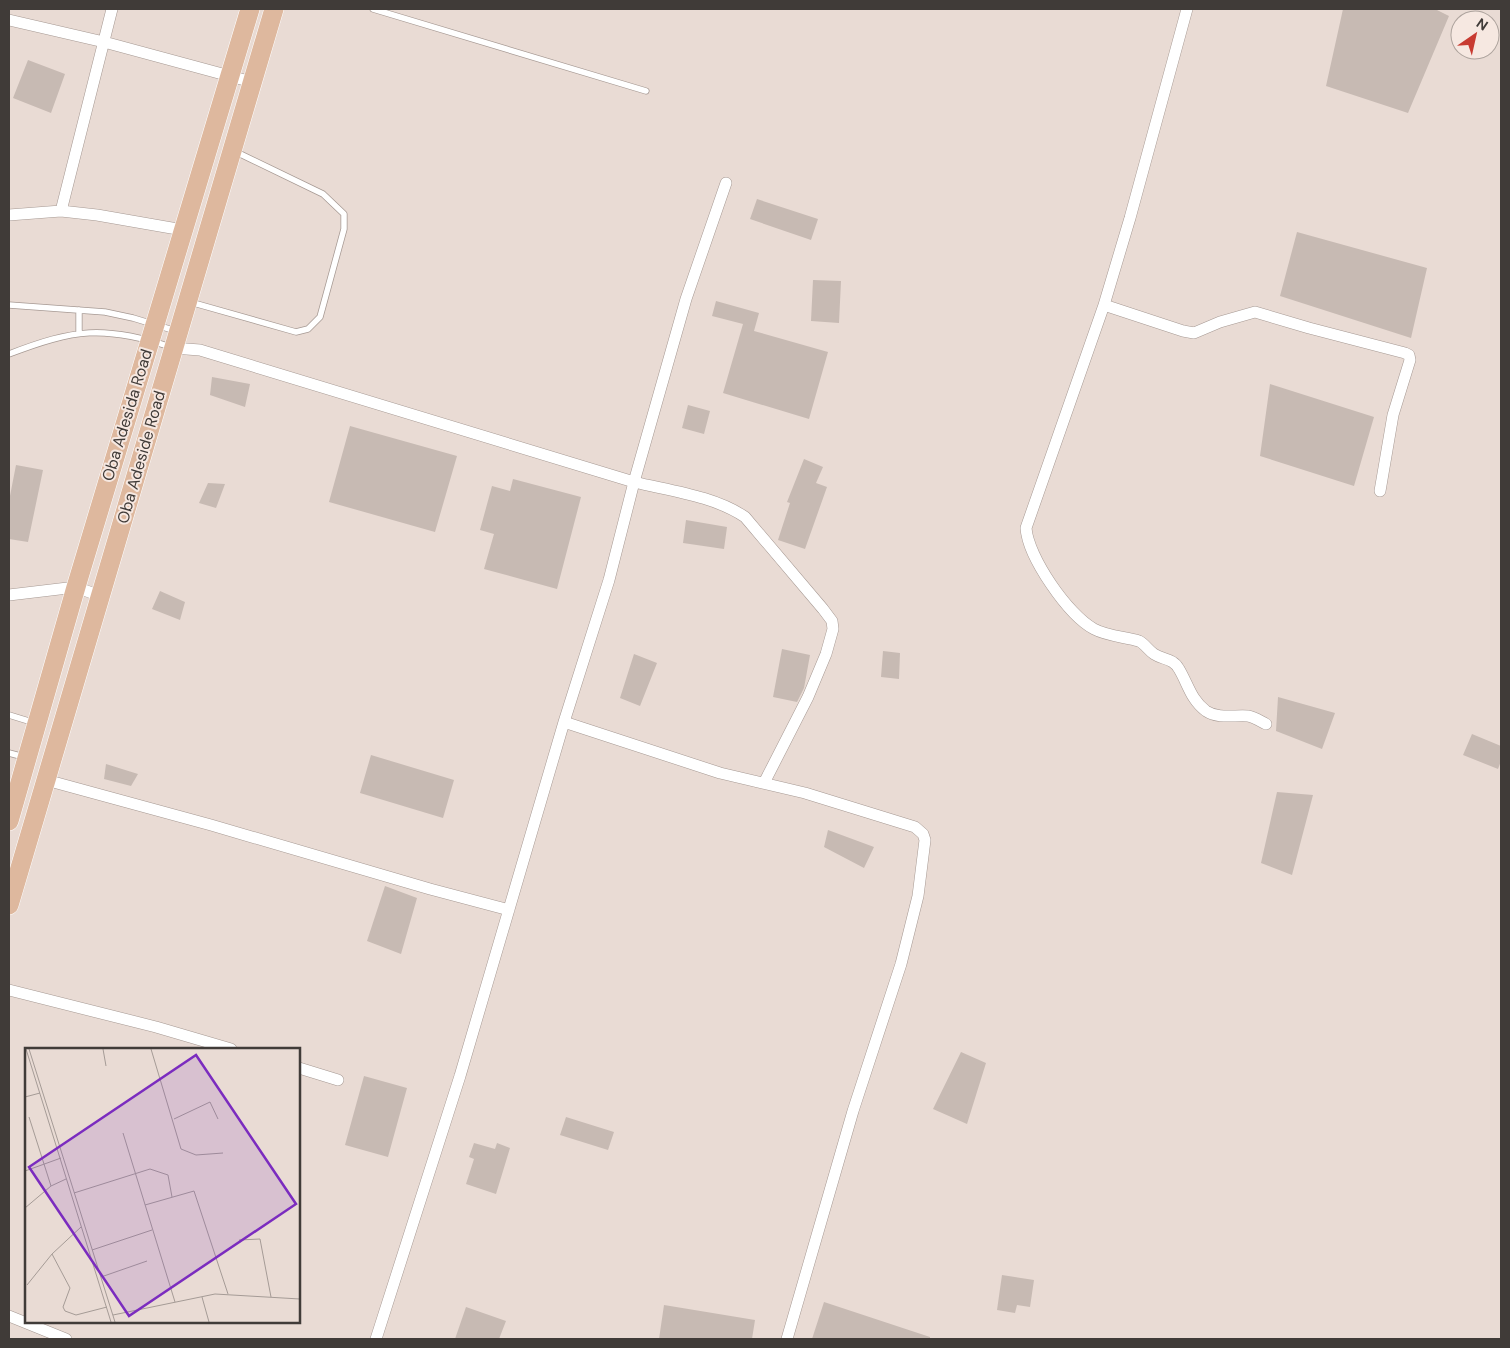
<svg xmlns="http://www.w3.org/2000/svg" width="1510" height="1348" font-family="'DM Sans',sans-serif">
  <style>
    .building { fill: #c7bab3 }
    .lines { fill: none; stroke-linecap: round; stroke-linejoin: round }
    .service-casing { stroke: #a69993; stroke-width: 7 }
    .minor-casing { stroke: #a69993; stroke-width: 12 }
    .primary-casing { stroke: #fff; stroke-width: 20 }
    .service { stroke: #fff; stroke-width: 5.5 }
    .minor { stroke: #fff; stroke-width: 11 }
    .primary { stroke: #deb89e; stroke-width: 19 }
    .labels { text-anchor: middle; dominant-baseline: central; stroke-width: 4; stroke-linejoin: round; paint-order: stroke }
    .street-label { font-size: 16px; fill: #403b38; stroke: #f6e8e1 }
    .inset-road { fill: none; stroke: #a59b96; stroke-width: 1 }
    .view { fill: #7b2cbf; fill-opacity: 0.15; stroke: #7b2cbf; stroke-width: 2.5 }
    .inset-edge { fill: none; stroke: #403b38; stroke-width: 2.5 }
  </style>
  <rect width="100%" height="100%" fill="#e9dbd4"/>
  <path class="building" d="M1343,9H1435L1449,16L1408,113L1326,86Z
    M28,60L65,74L51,113L13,98Z
    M757,199L818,219L811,240L750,219Z
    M1297,232L1427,268L1411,338L1280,296Z
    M813,280L841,281L839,323L811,321Z
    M716,301L759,313L754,331L828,352L809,419L723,393L743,324L712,316Z
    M212,377L250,384L245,407L210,395Z
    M1270,384L1374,417L1354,486L1260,456Z
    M688,405L710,411L704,434L682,428Z
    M350,426L457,456L435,532L329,502Z
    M804,459L823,467L816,483L827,487L805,549L778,540L790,503L787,502Z
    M16,465L43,470L28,542L9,539V501Z
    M513,479L581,497L557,589L484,569L494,534L480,530L492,486L510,491Z
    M208,483L225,484L216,508L199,503Z
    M686,520L727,527L724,549L683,543Z
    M160,591L185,602L180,620L152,609Z
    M782,649L810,655L804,688L797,702L773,697Z
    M883,651L900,653L899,679L881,677Z
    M634,654L657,663L640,706L620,698Z
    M1278,697L1335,713L1322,749L1276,731Z
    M1472,734L1501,746V761L1498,769L1463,755Z
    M371,755L454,780L443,818L360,793Z
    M106,764L138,774L131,786L104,779Z
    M1277,792L1313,795L1292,875L1261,863Z
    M828,830L874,847L864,868L824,847Z
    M385,886L417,898L401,954L367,941Z
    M961,1052L986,1063L967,1124L933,1109Z
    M364,1076L407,1088L388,1157L345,1145Z
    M566,1117L614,1132L608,1150L560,1135Z
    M474,1143L495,1149L497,1143L510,1148L496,1194L466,1184L474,1159L469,1157Z
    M1002,1275L1034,1280L1030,1307L1017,1305L1015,1313L997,1310Z
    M824,1302L930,1337V1339H812Z
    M664,1305L755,1320L752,1339H659Z
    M466,1307L506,1321L499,1339H455Z"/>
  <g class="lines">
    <g class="service-casing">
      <path id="service" d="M373,9L646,91
        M190,302L296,332L308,329L320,317L344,229V214L323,194L234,151
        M9,305L105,312L133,318L176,331
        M79,333V310
        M9,354C74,329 104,325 171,347
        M9,715L35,723
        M9,753L24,757"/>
    </g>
    <g class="minor-casing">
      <path id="minor" d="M1187,9L1130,218L1104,305L1026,528C1028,557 1068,615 1094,629C1107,636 1125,637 1139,641C1145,644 1148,650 1154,654C1163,660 1173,658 1179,669C1188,684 1191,700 1206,711C1218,719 1234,715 1248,716C1254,717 1260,721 1266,724
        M9,20L104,42L252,82
        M61,211L112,9
        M9,215L61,211L97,215L183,230
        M1104,305L1183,331L1194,333L1220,322L1255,312L1309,328L1405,353L1409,355L1410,360L1393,415L1380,491
        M173,348L200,350L634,482C671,491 714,496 745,517L823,609L832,621L833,629L826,654L808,697L764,783
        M9,595L76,587L100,596
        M564,722L720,773L805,793L915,827L923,834L925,840L918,896L901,964L853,1111L787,1339
        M46,780L211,825L430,889L509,910
        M9,990L156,1027L231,1049
        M299,1068L338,1080
        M9,1316L66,1339
        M376,1339L460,1076L564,722L609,580L634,482L686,299L726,183"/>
    </g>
    <g class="primary-casing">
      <path id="primary" d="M9,821L76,587L250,9
        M9,905L274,9"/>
    </g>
    <use href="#service" class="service"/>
    <use href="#minor" class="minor"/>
    <use href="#primary" class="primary"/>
  </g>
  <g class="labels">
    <g class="street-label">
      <text transform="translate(127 415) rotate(-73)">Oba Adesida Road</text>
      <text transform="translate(141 457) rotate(-74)">Oba Adeside Road</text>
    </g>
  </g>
  <g transform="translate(25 1048)">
    <rect width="275" height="275" fill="#e9dbd4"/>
    <path class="inset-road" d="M1,1L86,274M4,1L90,274M78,1L81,18M126,1L156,101L171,107L198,105M0,49L15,45M4,69L26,138M149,71L185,54L193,71M98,85L150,254M0,123L36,110M49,145L125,121L143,127L147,149M120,157L169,143L203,246M0,160L26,138L41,131M214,192L235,191L246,249M67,202L127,182M27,206L45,240L38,259L40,263L51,267L82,259M76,229L122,213M2,237L27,206L56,179M177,249L184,274M88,267L190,246L275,251"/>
    <path class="view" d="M171,7L271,156L104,268L4,119Z"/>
    <rect width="275" height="275" class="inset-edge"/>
  </g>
  <rect width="1510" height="1348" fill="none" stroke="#403b38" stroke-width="20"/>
  <g transform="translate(1475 35) rotate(34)"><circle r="24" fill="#f6e8e1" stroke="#ada39d"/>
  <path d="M0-4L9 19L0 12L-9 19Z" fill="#c83b31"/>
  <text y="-8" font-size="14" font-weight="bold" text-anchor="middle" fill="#403b38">N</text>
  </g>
</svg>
